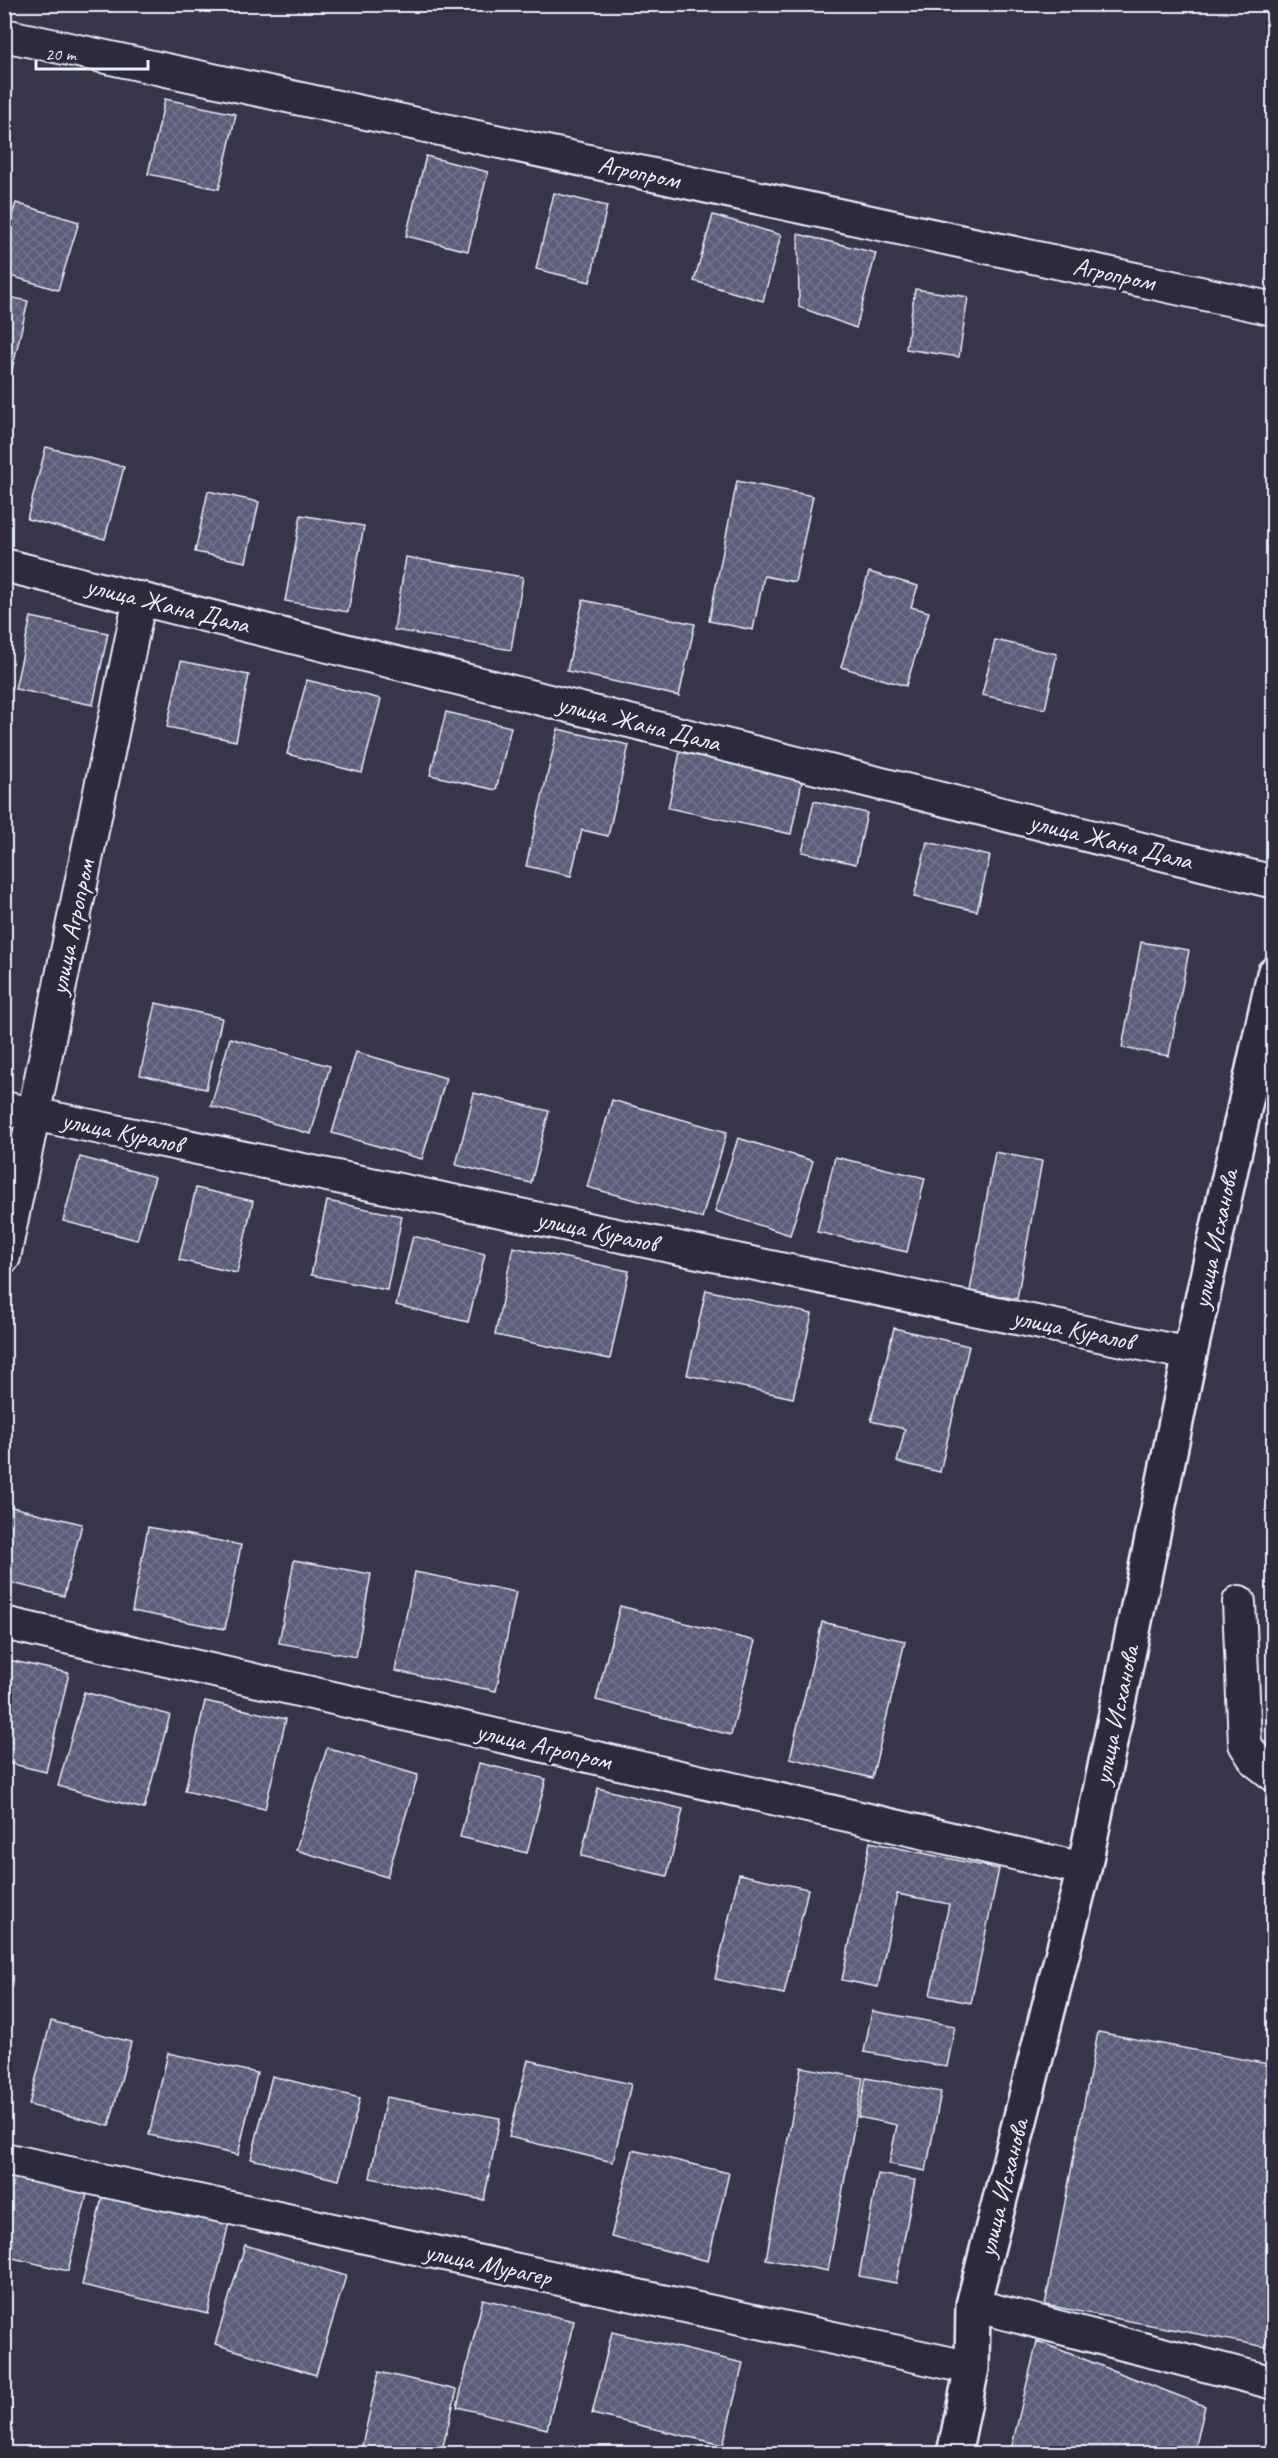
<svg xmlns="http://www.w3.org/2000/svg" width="1278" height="2458" font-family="Caveat,sans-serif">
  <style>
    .building { fill: url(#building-cross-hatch); stroke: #e8f1f8; stroke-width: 1.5 }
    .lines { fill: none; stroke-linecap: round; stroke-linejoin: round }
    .street-casing { stroke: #e8f1f8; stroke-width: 36 }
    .secondary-casing { stroke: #e8f1f8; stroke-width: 38 }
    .street { stroke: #2f2a3d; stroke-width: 32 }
    .secondary { stroke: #2f2a3d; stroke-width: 33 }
    .labels { text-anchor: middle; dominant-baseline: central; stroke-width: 6; stroke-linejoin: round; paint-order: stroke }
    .street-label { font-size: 26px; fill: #e8f1f8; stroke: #2f2a3d }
  </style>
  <defs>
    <pattern id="building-cross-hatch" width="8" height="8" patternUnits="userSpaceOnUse" patternTransform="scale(1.5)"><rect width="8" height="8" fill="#5a5b78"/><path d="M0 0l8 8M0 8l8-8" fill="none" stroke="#72738c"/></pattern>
  </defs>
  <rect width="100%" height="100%" fill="#383449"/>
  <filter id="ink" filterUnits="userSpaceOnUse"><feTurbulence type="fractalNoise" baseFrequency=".0167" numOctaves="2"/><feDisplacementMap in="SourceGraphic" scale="12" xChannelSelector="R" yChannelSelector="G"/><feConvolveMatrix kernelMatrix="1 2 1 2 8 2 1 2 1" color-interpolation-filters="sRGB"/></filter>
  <g filter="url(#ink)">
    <path class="building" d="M165,99L236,114L219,189L148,174Z
      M426,156L488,172L468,251L406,236Z
      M554,193L607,206L590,282L536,269Z
      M16,203L79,222L58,290L4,274V239Z
      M713,215L781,235L763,301L694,281Z
      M798,234L876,253L856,328L799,307Z
      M915,289L968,297L959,357L906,349Z
      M4,296L28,301L6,396L4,395Z
      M46,447L124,467L105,539L27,519Z
      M737,481L813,496L795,582L764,576L753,630L709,621Z
      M208,491L259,502L246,562L195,552Z
      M301,515L364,526L348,612L285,601Z
      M406,557L523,577L511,650L394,630Z
      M869,572L918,586L911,607L929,612L906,686L841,667Z
      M583,600L695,624L679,696L567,671Z
      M31,617L108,633L93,705L15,689Z
      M995,640L1057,654L1045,709L982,695Z
      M181,661L249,675L236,741L167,727Z
      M307,680L381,699L362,773L287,754Z
      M446,712L511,727L496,790L430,775Z
      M558,729L629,745L608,836L582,830L571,876L526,866Z
      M680,752L803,777L791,834L668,808Z
      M814,801L867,813L856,864L802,852Z
      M927,842L990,856L977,911L914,897Z
      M1141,942L1189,950L1169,1056L1122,1048Z
      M156,1003L222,1018L206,1089L140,1075Z
      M230,1038L330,1066L311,1134L211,1106Z
      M356,1052L446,1078L422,1159L332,1133Z
      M474,1093L549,1111L531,1183L456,1165Z
      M612,1100L727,1132L702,1218L587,1187Z
      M738,1138L813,1161L790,1235L715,1211Z
      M995,1152L1042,1161L1017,1299L970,1291Z
      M80,1157L155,1177L137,1240L63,1221Z
      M835,1157L925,1178L907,1252L817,1232Z
      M196,1188L253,1201L237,1273L179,1260Z
      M327,1201L402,1216L387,1290L311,1275Z
      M413,1236L485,1254L468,1322L396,1305Z
      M513,1247L629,1271L610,1359L495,1335Z
      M706,1290L812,1314L793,1398L687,1375Z
      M894,1328L969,1346L940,1472L897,1462L905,1429L871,1421Z
      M4,1505L82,1524L64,1596L4,1581Z
      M148,1527L241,1545L225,1629L132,1611Z
      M294,1560L371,1574L356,1657L279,1643Z
      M415,1572L516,1592L496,1691L395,1671Z
      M620,1606L755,1641L731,1735L596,1700Z
      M822,1622L905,1641L872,1778L790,1758Z
      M4,1659L69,1673L46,1772L4,1762Z
      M84,1692L170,1715L144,1809L58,1786Z
      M205,1701L286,1719L265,1809L185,1791Z
      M327,1748L418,1775L387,1877L296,1850Z
      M479,1763L546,1779L527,1853L460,1837Z
      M598,1788L683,1809L667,1876L581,1856Z
      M870,1842L999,1869L971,2003L930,1995L949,1904L897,1894L878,1987L842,1980Z
      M739,1874L808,1889L784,1994L715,1979Z
      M872,2011L955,2026L947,2067L864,2052Z
      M51,2021L131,2042L109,2126L29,2105Z
      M1098,2032L1274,2065V2335L1271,2348L1045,2305Z
      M168,2053L257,2073L238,2155L149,2135Z
      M528,2060L631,2084L613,2162L509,2137Z
      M801,2067L863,2078L828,2271L766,2259Z
      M272,2076L360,2098L339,2180L251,2159Z
      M866,2078L941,2092L926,2171L889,2164L897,2125L858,2117Z
      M386,2097L500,2118L484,2200L370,2178Z
      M633,2150L729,2173L708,2261L611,2237Z
      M4,2174L87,2194L68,2271L4,2256Z
      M878,2174L915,2180L896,2283L859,2276Z
      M103,2193L229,2222L208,2314L82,2285Z
      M245,2245L346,2276L316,2375L215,2344Z
      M483,2299L574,2321L547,2429L457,2407Z
      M612,2332L743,2363L723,2445L592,2414Z
      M1037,2341L1205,2406L1194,2454H1010Z
      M379,2372L457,2390L441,2454H360Z"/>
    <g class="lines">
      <g class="street-casing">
        <path id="street" d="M4,35L1274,309
          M4,565L1274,882
          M4,1108L1190,1354
          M4,1257L140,598
          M1239,1602L1245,1744L1256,1761L1274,1775
          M4,1623L1084,1869
          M4,2159L972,2368
          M973,2305L1274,2383"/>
      </g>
      <g class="secondary-casing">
        <path id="secondary" d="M954,2454L972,2368L973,2305L1084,1869L1190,1354L1274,974"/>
      </g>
      <use href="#street" class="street"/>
      <use href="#secondary" class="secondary"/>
    </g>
  </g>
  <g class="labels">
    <g class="street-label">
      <text transform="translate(639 172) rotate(12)">Агропром</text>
      <text transform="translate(1114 274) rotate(12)">Агропром</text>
      <text transform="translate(168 605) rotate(14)">улица Жана Дала</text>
      <text transform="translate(639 723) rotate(14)">улица Жана Дала</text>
      <text transform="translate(1111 841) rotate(14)">улица Жана Дала</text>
      <text transform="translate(72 927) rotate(-78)">улица Агропром</text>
      <text transform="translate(122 1132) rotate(12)">улица Куралов</text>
      <text transform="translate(597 1231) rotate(12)">улица Куралов</text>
      <text transform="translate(1215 1239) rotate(-78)">улица Исханова</text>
      <text transform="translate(1073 1329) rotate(12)">улица Куралов</text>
      <text transform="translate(1116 1715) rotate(-78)">улица Исханова</text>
      <text transform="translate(544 1746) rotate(13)">улица Агропром</text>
      <text transform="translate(1003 2188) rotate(-76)">улица Исханова</text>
      <text transform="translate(488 2264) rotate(12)">улица Мурагер</text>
    </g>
  </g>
  <rect width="1278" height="2458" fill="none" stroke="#2f2a3d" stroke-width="24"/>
  <rect x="12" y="12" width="1254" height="2434" fill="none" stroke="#e8f1f8" stroke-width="2" filter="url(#ink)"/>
  <path d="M36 60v9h112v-9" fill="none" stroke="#e8f1f8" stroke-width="3"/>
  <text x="45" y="60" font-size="18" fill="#e8f1f8" stroke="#2f2a3d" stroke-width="4.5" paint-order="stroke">20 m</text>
</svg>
